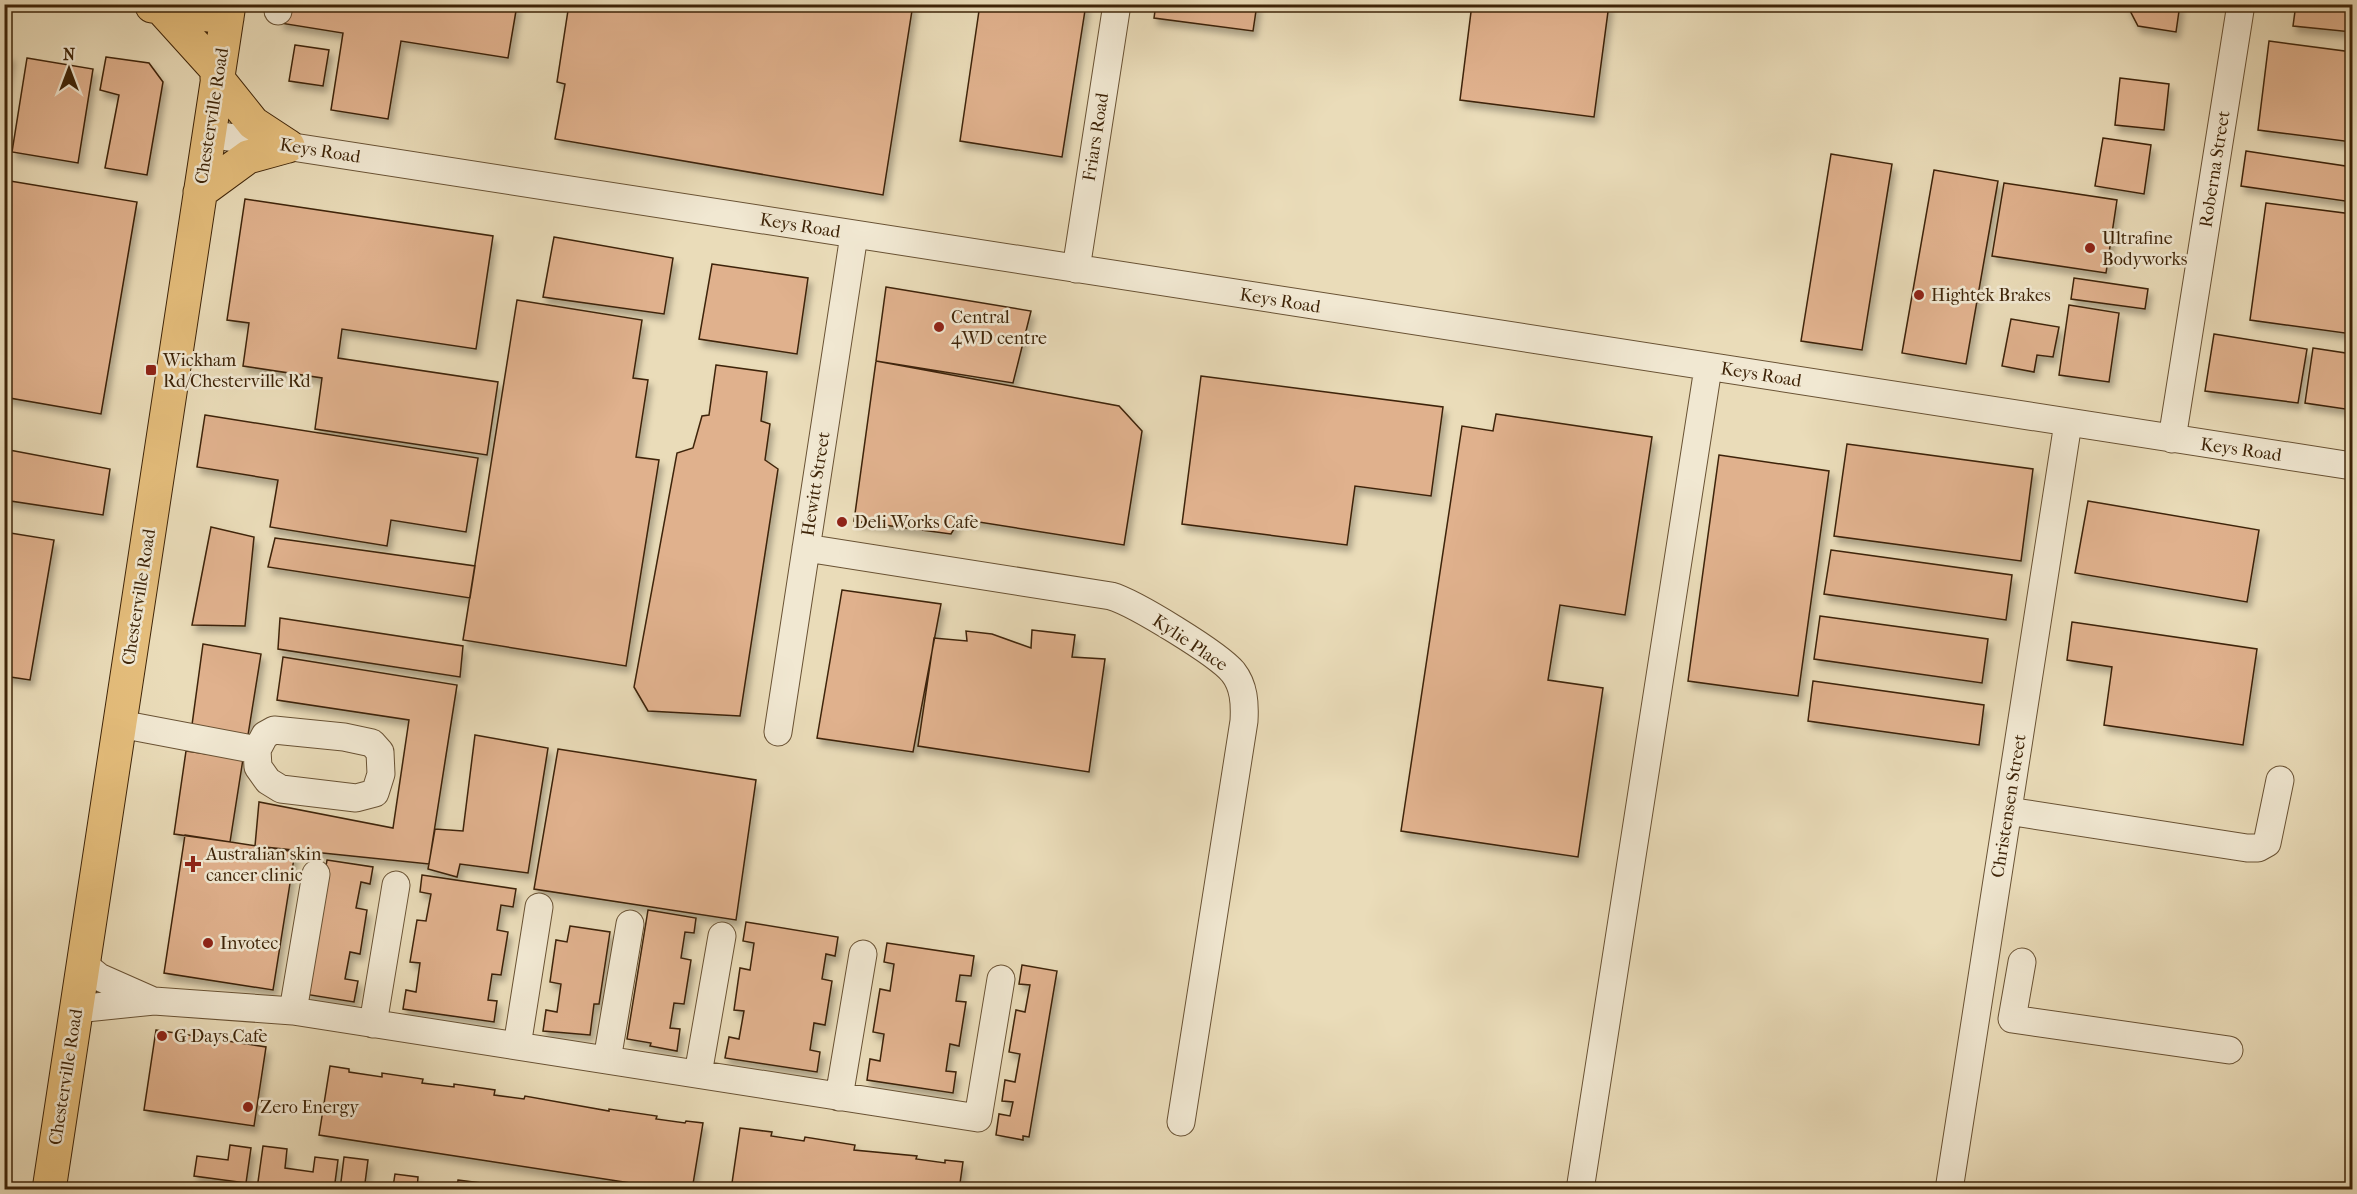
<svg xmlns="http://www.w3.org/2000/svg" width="2357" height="1194" font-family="'IM FELL French Canon',serif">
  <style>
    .building { fill: #e0b18d; stroke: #3e2408; stroke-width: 1.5; filter: url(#shadow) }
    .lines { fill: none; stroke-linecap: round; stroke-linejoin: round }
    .minor-casing { stroke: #695234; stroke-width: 29 }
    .major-casing { stroke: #3e2408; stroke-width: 35 }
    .minor { stroke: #f1e8d2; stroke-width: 27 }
    .major { stroke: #e5be7c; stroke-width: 33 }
    .poi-dot { fill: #8f2418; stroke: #f1e8d2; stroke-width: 2 }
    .labels { text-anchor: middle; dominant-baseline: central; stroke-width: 5; stroke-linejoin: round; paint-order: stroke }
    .street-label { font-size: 18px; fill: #3e2408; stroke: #f1e8d2 }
    .poi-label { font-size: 18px; fill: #3e2408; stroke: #f1e8d2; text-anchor: start }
  </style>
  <defs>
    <filter id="shadow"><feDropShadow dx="3.5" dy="6" stdDeviation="3" flood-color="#0004"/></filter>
  </defs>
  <rect width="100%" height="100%" fill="#eadcb9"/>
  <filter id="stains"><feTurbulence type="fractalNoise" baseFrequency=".00333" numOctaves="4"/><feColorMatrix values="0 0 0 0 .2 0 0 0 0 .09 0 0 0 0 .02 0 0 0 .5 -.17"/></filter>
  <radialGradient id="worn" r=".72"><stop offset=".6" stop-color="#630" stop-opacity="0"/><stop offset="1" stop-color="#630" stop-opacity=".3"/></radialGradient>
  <path class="building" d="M283,4L517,5L508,58L401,41L388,119L331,110L343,33L280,23Z
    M569,4H913L883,195L555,139L565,84L557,82Z
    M980,4H1086L1062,157L960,141Z
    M1156,4H1257L1253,31L1154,18Z
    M1472,4H1609L1594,117L1460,100Z
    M2180,4L2176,32L2138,26L2127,5Z
    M2296,4H2352V32L2293,26Z
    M2269,41L2352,52V142L2258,130Z
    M295,45L329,50L323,86L289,81Z
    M4,55L11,56L4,95Z
    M106,57L149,63L163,82L147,175L105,168L119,95L100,90Z
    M27,58L93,69L78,163L12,152Z
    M2120,78L2169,84L2164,130L2115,125Z
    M2103,138L2151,145L2144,194L2095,186Z
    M2246,151L2352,167V202L2241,186Z
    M1831,154L1892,164L1862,350L1801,341Z
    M1934,170L1998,181L1966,364L1902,353Z
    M4,180L137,202L101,414L4,397Z
    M2004,183L2117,200L2106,273L1992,256Z
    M245,199L493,236L476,349L342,329L338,358L498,382L487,455L315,429L322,378L243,366L249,323L227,320Z
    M2266,203L2352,214V334L2250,320Z
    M554,237L673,258L664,314L543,297Z
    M712,264L808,278L797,354L699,339Z
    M2074,278L2148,289L2145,309L2071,299Z
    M886,287L1031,311L1013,383L876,361Z
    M517,300L642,320L633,378L648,380L636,457L659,460L626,666L463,640Z
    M2069,305L2119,313L2109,382L2059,375Z
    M2011,319L2059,327L2053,357L2037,355L2034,372L2002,366Z
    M2214,334L2307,349L2298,403L2205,391Z
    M2313,348L2352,354V410L2305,403Z
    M876,361L1119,406L1142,431L1124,545L960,519L951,534L854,521Z
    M716,365L767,372L761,421L770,424L765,460L778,469L740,716L648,711L634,687L677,453L693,448L702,416L709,415Z
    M1201,376L1443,407L1431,496L1355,486L1347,545L1182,524Z
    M1496,414L1652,437L1625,615L1560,605L1548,680L1603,688L1578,857L1401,831L1462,426L1493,431Z
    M205,415L478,458L466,532L391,520L387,546L270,527L278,480L197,467Z
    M1847,444L2033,469L2021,561L1834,536Z
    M4,449L110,469L103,515L4,500Z
    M1719,455L1829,471L1798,696L1688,681Z
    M2088,501L2259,530L2247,602L2075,573Z
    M211,527L254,537L245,626L192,625Z
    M4,532L54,540L30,680L4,676Z
    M275,538L475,566L470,598L268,567Z
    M1831,550L2012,575L2006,620L1824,594Z
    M842,590L941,604L913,752L817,738Z
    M1820,616L1988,639L1982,683L1814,659Z
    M280,618L463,646L460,677L278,649Z
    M2072,622L2257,649L2243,745L2104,725L2112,667L2067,660Z
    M1032,630L1075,635L1072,657L1105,659L1089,772L918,746L934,638L967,641L966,631L992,634L1031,648Z
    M203,644L261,654L248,735L192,725Z
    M283,657L457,685L429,864L255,846L259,802L393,828L409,720L277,700Z
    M1813,681L1984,705L1979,745L1808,721Z
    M475,735L548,748L528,873L460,864L457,877L428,869L435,829L463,831Z
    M558,749L756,780L736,920L534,889Z
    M186,751L243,759L230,842L174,834Z
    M185,835L295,852L273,990L164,973Z
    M327,860L373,867L370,884L361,882L356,908L367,910L360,954L350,952L345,979L358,981L354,1002L304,994Z
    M422,875L516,889L513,907L501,905L497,930L508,932L501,975L492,974L488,1000L497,1001L494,1022L403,1009L406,990L416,992L420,963L410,962L417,920L426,921L431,894L420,892Z
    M648,910L696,918L694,933L685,932L681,958L691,960L684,1004L674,1003L670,1028L680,1029L677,1051L650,1046L651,1043L627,1039Z
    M746,922L838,937L835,956L826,954L822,979L832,981L825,1025L814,1023L810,1050L820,1052L817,1072L725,1058L729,1037L739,1039L744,1011L734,1010L740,968L750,970L754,943L743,941Z
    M570,926L610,932L599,1004H594L590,1035L543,1031L546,1010L557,1012L561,984L550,982L556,940L567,942Z
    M887,943L974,956L971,976L960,975L956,1001L966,1002L959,1046L950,1044L946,1071L956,1072L953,1093L867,1080L870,1059L880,1061L884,1034L873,1032L880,989L890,991L894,964L884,962Z
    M1022,965L1057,971L1029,1137L1023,1136V1140L996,1135L999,1114L1010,1116L1013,1102L1002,1101L1005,1080L1015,1082L1020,1054L1009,1052L1016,1010L1025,1012L1030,985L1019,984Z
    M156,1030L266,1047L254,1126L144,1110Z
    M330,1066L349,1069V1072L382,1077V1073L423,1079L422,1083L454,1087V1084L495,1090L494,1095L524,1099L525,1096L609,1111V1109L657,1116L656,1119L685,1123L686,1121L703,1123L692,1190H676L319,1135Z
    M740,1128L772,1132L771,1136L804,1141L805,1137L855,1145L854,1150L917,1156L916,1159L945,1163V1160L963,1162L959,1190H731Z
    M230,1145L251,1148L246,1183L194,1176L197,1156L228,1160Z
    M263,1146L287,1149L285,1168L313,1172L315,1157L338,1160L334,1190L257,1189Z
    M344,1157L368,1160L365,1183L393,1187L395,1174L418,1177L417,1190H340Z
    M458,1180L512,1187V1190H424L425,1184L457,1187Z"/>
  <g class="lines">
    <g class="minor-casing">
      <path id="minor" d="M278,11L279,4
        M209,134L2352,466
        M1076,269L1117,4
        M2172,439L2241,4
        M806,548L1111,596C1135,603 1218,654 1233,672C1244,686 1245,703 1244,721L1181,1122
        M120,724L257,750L265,735L274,730L344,737L372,743L380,752L381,774L375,793L356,798L281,789L268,781L258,767L257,750
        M778,732L854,235
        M2008,811L2247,848H2258L2267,843L2280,780
        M2022,962L2012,1019L2229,1050
        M83,964L99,977L151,1000
        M76,1009L154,1001L293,1011L978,1118L1001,979
        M293,1011L316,874
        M373,1024L396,885
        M517,1046L539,907
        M607,1060L630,924
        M698,1074L722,936
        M839,1097L863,954
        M1580,1190L1708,368
        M1949,1190L2068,423"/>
    </g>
    <g class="major-casing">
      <path id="major" d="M152,6L227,18
        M161,8L218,71
        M217,78L253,123L288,146
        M200,192L248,157L288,146
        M49,1190L229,4"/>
    </g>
    <use href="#minor" class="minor"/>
    <use href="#major" class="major"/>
  </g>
  <g class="poi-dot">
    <circle cx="2090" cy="248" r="6"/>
    <circle cx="1919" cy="295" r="6"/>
    <circle cx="939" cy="327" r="6"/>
    <rect x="145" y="364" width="12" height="12" rx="3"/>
    <circle cx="842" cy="522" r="6"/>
    <path d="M190 855h6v6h6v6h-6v6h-6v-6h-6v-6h6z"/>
    <circle cx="208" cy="943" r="6"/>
    <circle cx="162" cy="1036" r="6"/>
    <circle cx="248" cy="1107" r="6"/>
  </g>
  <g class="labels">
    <g class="street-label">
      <text transform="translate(212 116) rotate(-81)">Chesterville Road</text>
      <text transform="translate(1096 137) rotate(-81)">Friars Road</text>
      <text transform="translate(320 151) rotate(9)">Keys Road</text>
      <text transform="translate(2215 169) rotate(-81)">Roberna Street</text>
      <text transform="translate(800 226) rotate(9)">Keys Road</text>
      <text transform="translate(1280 301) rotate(9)">Keys Road</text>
      <text transform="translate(1761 375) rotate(9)">Keys Road</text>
      <text transform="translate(2241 450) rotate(8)">Keys Road</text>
      <text transform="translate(816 484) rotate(-81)">Hewitt Street</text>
      <text transform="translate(139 597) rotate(-81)">Chesterville Road</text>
      <text transform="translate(1190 643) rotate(34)">Kylie Place</text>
      <text transform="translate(2009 806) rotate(-81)">Christensen Street</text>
      <text transform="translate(66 1077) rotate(-81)">Chesterville Road</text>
    </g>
    <g class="poi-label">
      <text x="2102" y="238">Ultrafine<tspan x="2102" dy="21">Bodyworks</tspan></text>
      <text x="1931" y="295">Hightek Brakes</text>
      <text x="951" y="317">Central<tspan x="951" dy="21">4WD centre</tspan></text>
      <text x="163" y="360">Wickham<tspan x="163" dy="21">Rd/Chesterville Rd</tspan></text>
      <text x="854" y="522">Deli Works Cafe</text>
      <text x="206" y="854">Australian skin<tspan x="206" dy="21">cancer clinic</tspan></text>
      <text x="220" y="943">Invotec</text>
      <text x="174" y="1036">G Days Cafe</text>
      <text x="260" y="1107">Zero Energy</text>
    </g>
  </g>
  <rect width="2357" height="1194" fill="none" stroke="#eadcb9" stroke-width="24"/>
  <rect x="6" y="6" width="2345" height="1182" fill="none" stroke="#3e2408" stroke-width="3"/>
  <rect x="12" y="12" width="2333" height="1170" fill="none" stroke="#3e2408" stroke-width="1.5"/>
  <g transform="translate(69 69)" stroke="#f1e8d2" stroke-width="4.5" paint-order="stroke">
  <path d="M0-4.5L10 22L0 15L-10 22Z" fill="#3e2408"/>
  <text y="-9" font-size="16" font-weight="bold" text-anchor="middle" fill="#3e2408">N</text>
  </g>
  <rect width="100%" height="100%" filter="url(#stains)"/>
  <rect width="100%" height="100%" fill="url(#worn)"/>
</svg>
